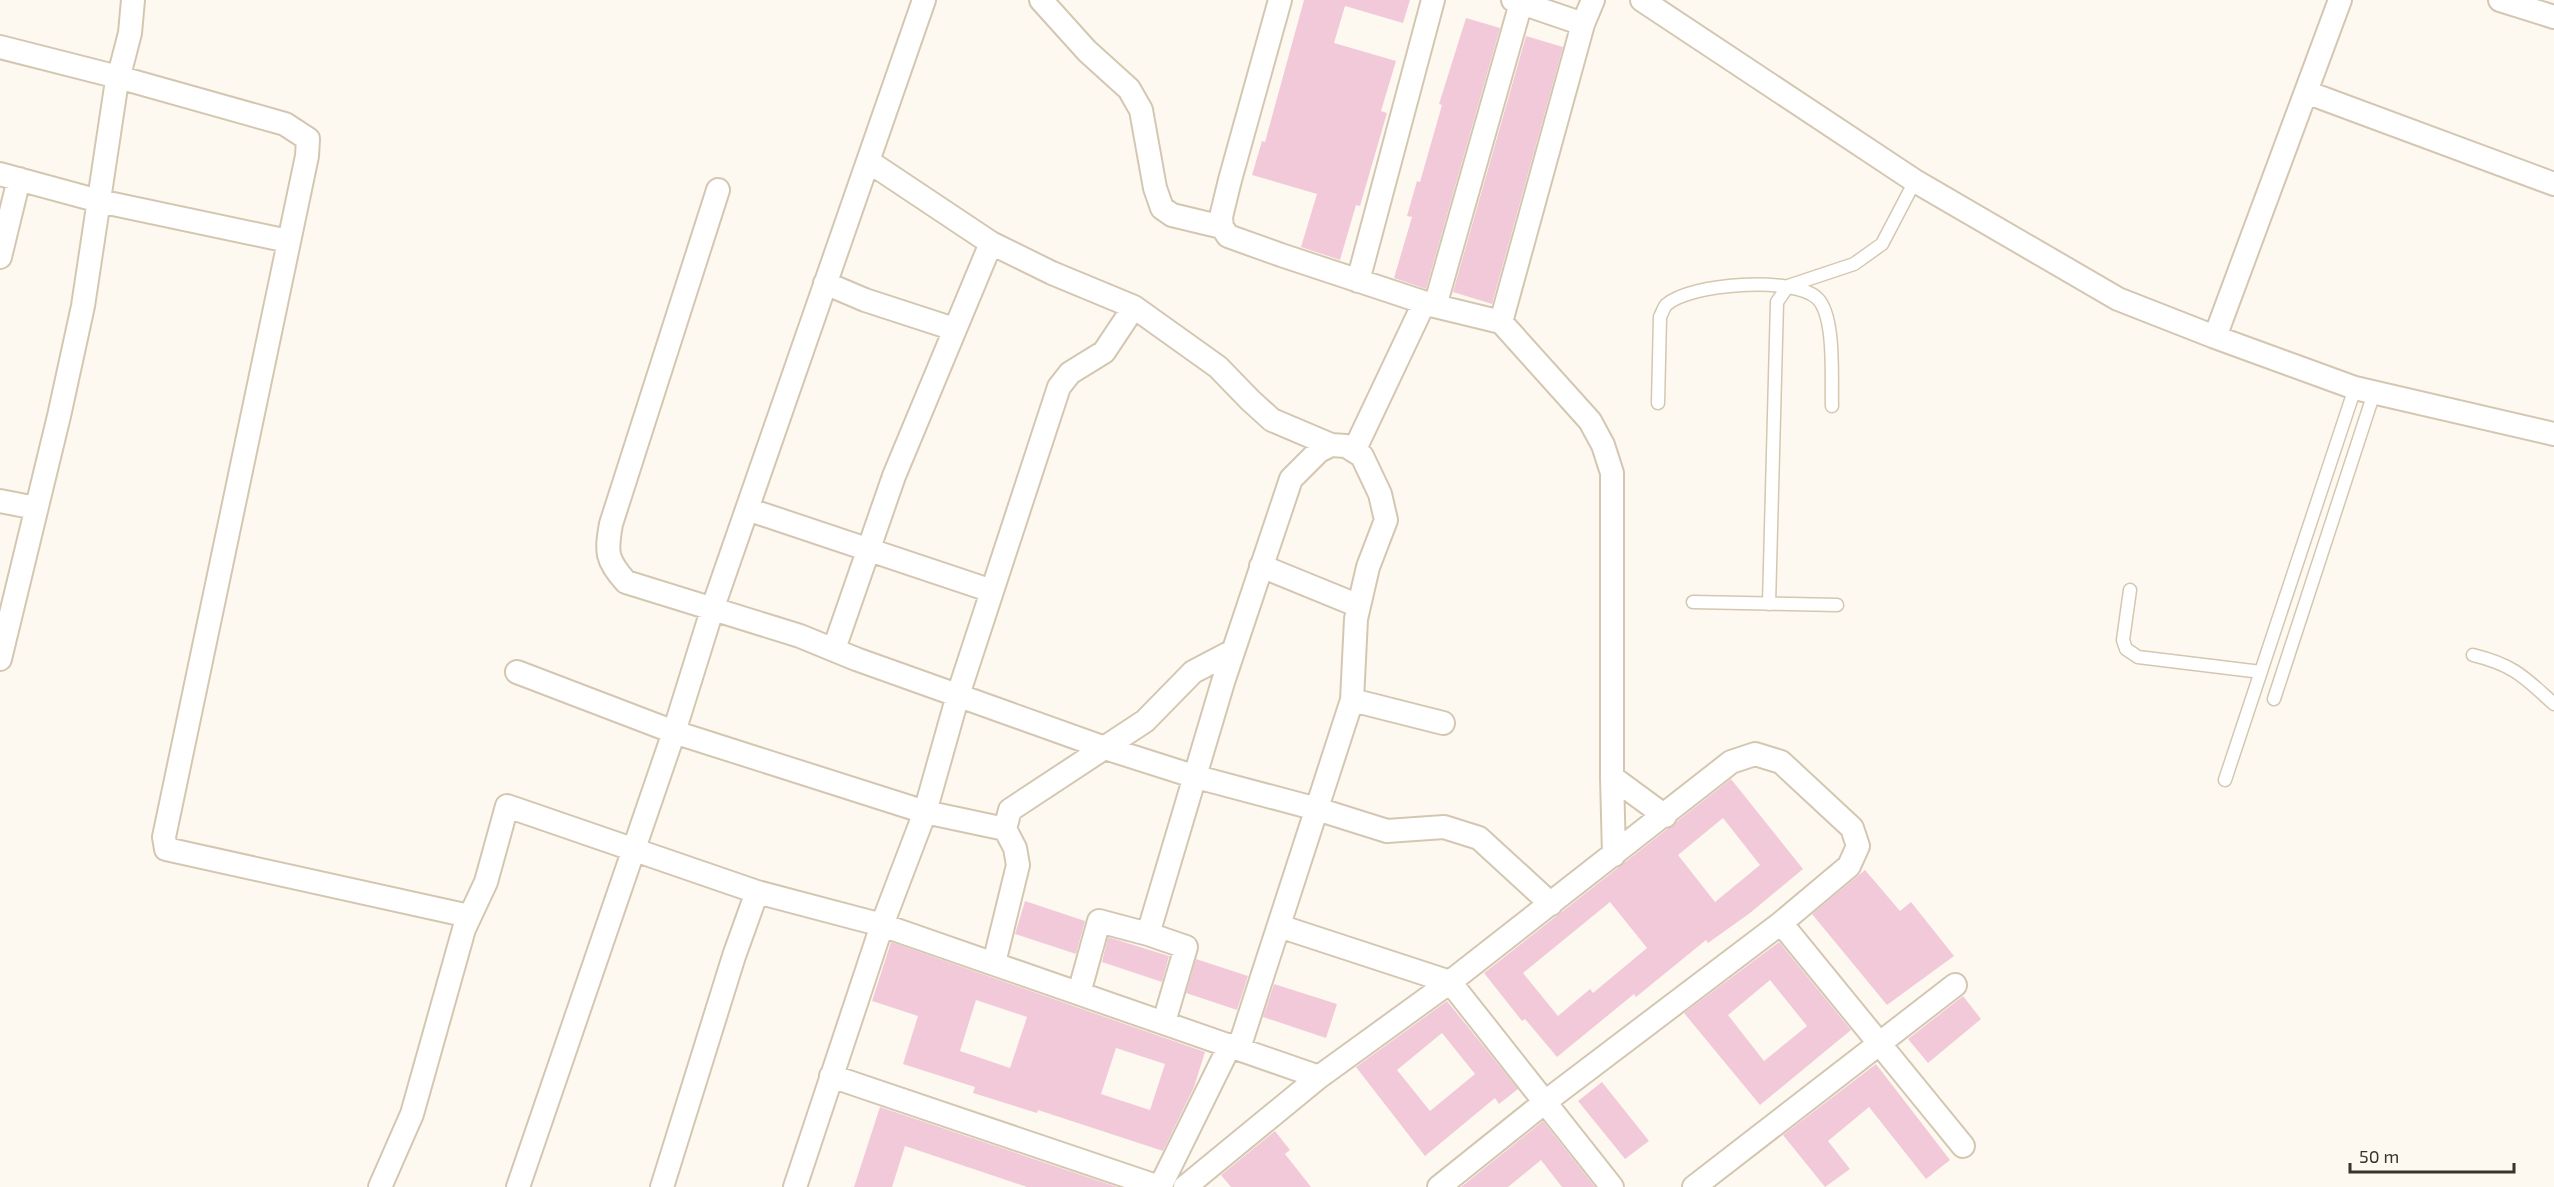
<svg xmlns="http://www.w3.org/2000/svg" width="2554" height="1187" font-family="'Exo 2',sans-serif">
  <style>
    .building { fill: #f2c9d9; fill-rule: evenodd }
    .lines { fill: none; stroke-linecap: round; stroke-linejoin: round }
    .service-casing { stroke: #d4c7b1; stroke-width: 15 }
    .minor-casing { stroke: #d4c7b1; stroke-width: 26 }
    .service { stroke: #fff; stroke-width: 12 }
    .minor { stroke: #fff; stroke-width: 22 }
  </style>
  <rect width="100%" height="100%" fill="#fef9f0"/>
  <path class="building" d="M1304,0H1410L1403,23L1345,6L1334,43L1396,61L1381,111L1387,113L1360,206L1356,205L1340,260L1301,247L1317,194L1252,175L1262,141L1265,142Z
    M1466,18L1500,28L1426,289L1394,278L1412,217L1407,216L1417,181L1420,182L1442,105L1439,104Z
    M1526,36L1563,47L1492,304L1453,292Z
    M1731,779L1803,869L1750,913L1708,943L1706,940L1636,997L1634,994L1557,1057L1525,1019L1522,1021L1484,973ZM1723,818L1760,865L1715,902L1678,855ZM1610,902L1647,948L1593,993L1590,989L1558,1016L1523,973Z
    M1865,870L1900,911L1911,902L1954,956L1887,1005L1812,914Z
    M1025,901L1085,921L1076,954L1015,934Z
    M1108,937L1169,956L1162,982L1102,962Z
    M891,942L1205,1052L1194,1087L1163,1151L1038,1110L1037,1113L973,1093L975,1087L903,1064L918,1016L872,1001ZM976,1000L1027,1017L1010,1068L960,1051ZM1116,1048L1165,1064L1150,1110L1101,1094Z
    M1779,942L1851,1030L1760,1105L1684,1013ZM1770,980L1807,1026L1764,1061L1728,1015Z
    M1196,959L1248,976L1237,1010L1186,993Z
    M1274,984L1337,1004L1326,1038L1263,1017Z
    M1963,996L1981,1019L1928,1063L1908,1039Z
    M1447,1001L1518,1089L1499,1104L1495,1098L1425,1156L1356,1067ZM1442,1033L1475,1074L1430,1111L1397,1070Z
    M1876,1064L1950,1160L1926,1179L1869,1107L1828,1141L1850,1169L1825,1187L1783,1135Z
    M1602,1082L1649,1141L1625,1159L1578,1101Z
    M880,1107L1117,1187H1027L905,1146L892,1187H854Z
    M1543,1121L1595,1187H1562L1541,1160L1508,1187H1461Z
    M1275,1131L1290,1150L1285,1154L1311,1187H1231L1221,1175Z"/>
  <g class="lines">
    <g class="service-casing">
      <path id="service" d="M1658,403L1660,317C1662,313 1664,307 1666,305C1690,283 1793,276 1817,298C1836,316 1831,380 1832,406
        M2130,590L2123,640L2126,649L2138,657L2261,672
        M1693,602L1837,605
        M1769,604L1777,302L1788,286L1854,264L1882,244L1915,181
        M2473,655C2514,665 2524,677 2554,704
        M2274,699L2374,393
        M2225,780L2355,388"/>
    </g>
    <g class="minor-casing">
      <path id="minor" d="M1041,0L1087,51L1129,89L1141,110L1155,188L1162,208L1172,215L1222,227
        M1280,0L1230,180L1221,217L1222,227L1228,236L1281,255L1435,306L1501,322L1590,421L1603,445L1612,473V777L1614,855
        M1513,0L1583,24
        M1642,0L1915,181L2118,299L2215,337L2355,388L2554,434
        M2500,0L2554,17
        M0,47L118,77L285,124L308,139L307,156L164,837L166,849L469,916
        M2306,92L2554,184
        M868,161L991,243L1052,273L1134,307L1218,367L1250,400L1272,420L1331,445
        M0,174L99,201L288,241
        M718,190L611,524C606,552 606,560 626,582L800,636L856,659L1105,748L1193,776L1317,809L1387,831L1444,827L1479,838L1551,904
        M0,257L19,179
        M1358,281L1433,0
        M825,283L865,300L954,329
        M1435,306L1521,3
        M1501,322L1583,24L1593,0
        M2215,337L2340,0
        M1354,451L1424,303
        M0,501L36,508
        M747,509L992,591
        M1261,566L1359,606
        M834,649L894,476L991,243
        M0,659L59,416L83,306L116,87L130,33L133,0
        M517,672L674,732L925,812L1005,829
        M1352,700L1443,723
        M1612,777L1665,816
        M1781,923L1963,1146
        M1279,926L1450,982L1612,1187
        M1148,934L1186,947L1164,1022
        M994,963L1018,865L1015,848L1005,829L1010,810L1145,721L1193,672L1233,651
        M1079,993L1099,921L1148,934L1223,682L1291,479L1319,451L1331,445L1346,446L1362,456L1380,494L1386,520L1368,567L1356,619L1352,700L1239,1048
        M831,1076L1159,1187
        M380,1187L412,1114L464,929L486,882L507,806L757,892L882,925L1319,1077
        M518,1187L674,732L713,607L924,0
        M662,1187L734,956L757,892
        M795,1187L882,925L925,812L958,695L1059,387L1070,373L1104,352L1134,307
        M1160,1187L1230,1045
        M1185,1187L1319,1077L1450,982L1731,762L1755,754L1781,762L1852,828L1858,846L1849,866L1781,923L1545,1102L1439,1187
        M1694,1187L1955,985"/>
    </g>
    <use href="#service" class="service"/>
    <use href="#minor" class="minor"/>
  </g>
  <path d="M2350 1163v9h164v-9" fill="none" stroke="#39342b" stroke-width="3"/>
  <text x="2359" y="1163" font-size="18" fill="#39342b" stroke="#fef9f0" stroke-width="4.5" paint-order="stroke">50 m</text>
</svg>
